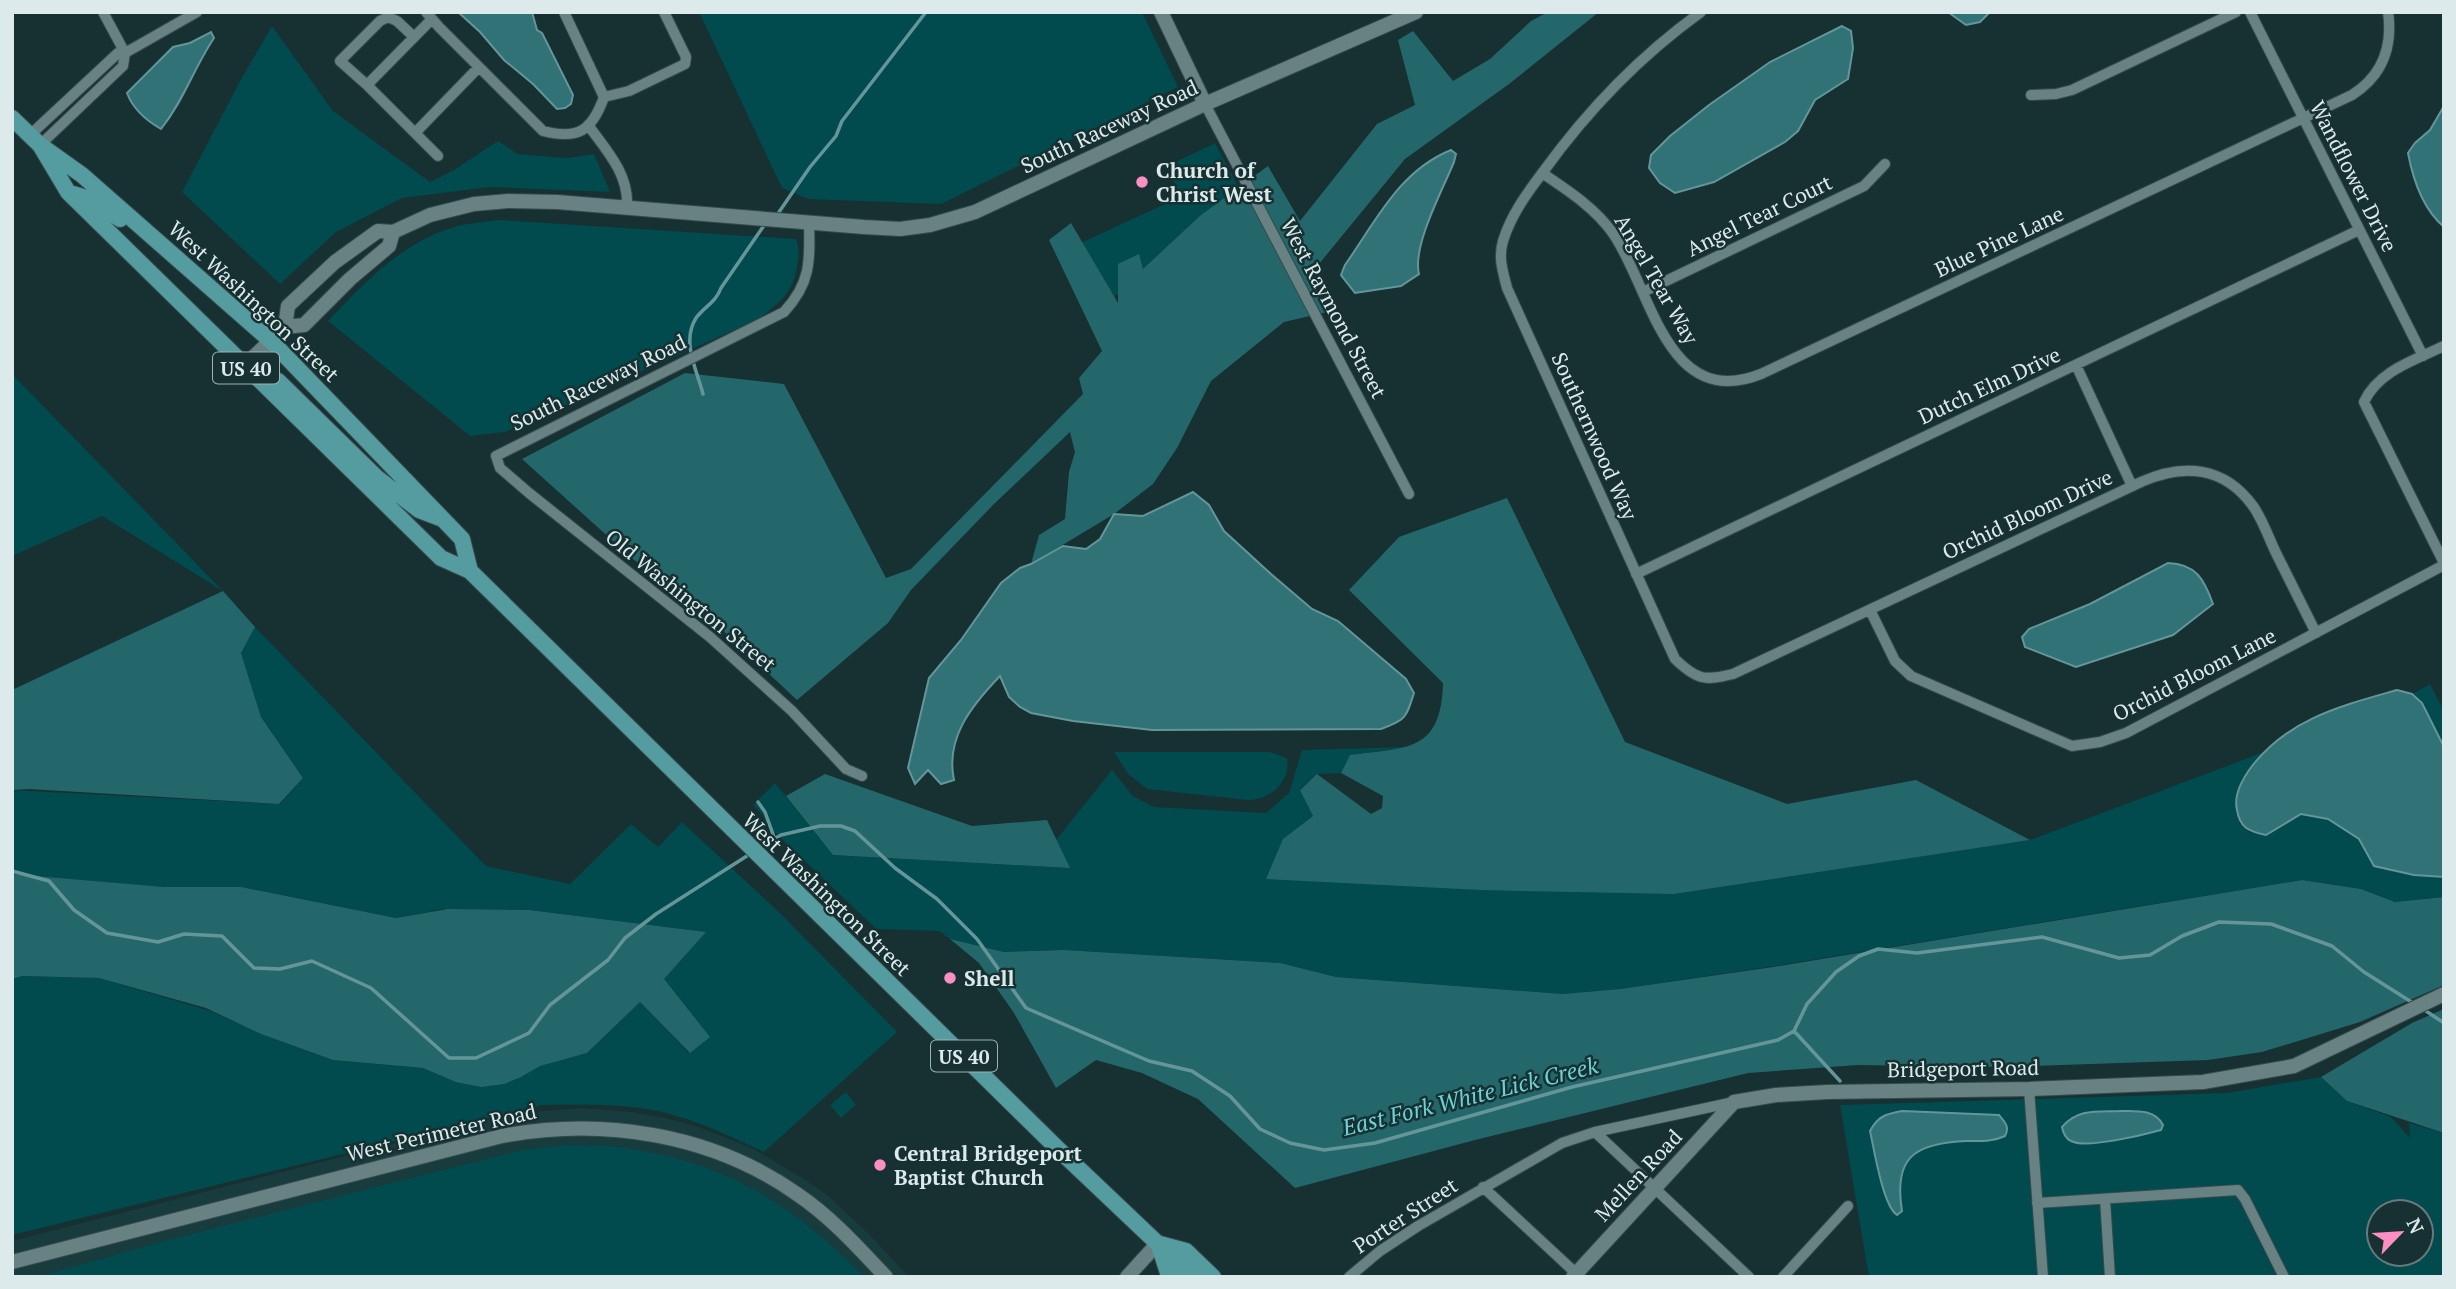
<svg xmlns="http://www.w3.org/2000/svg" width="2456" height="1289" font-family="'PT Serif',serif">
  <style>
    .built { fill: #183b3d }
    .green { fill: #014a4e; fill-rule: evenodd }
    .forest { fill: #24676b }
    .water { fill: #307276; stroke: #649699; stroke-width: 2 }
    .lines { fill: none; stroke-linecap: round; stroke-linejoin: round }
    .stream { stroke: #649699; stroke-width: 3.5 }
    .street-casing { stroke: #364a4b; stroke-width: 12 }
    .secondary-casing { stroke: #364a4b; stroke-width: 16 }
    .primary-casing { stroke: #364a4b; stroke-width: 18 }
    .street { stroke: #688284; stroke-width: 10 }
    .secondary { stroke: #688284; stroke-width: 14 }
    .primary { stroke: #549ca0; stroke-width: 16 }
    .poi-dot { fill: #fb8fc3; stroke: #173031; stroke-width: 2.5 }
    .labels { text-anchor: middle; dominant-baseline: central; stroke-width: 5; stroke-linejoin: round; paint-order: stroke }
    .shield { fill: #173031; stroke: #a1b2b3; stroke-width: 2 }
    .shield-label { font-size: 19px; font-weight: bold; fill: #dceaeb }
    .street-label { font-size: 21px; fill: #dceaeb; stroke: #173031 }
    .poi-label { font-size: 21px; font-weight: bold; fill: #dceaeb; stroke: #173031; text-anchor: start }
    .water-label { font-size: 23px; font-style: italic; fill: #6bd2d8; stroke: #173031 }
  </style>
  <rect width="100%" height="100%" fill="#173031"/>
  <path class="built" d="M581,1108L632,1112L666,1118L698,1127L752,1148L804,1179L827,1195L869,1234L909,1277H12V1241L478,1122L534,1112Z"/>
  <path class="green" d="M699,12H1142L1178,87L941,204L808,199L782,188Z
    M272,26L333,111L430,182L454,170L498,141L518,154L567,158L594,154L610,192L490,187L402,198L336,232L280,284L182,192L240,81Z
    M1215,143L1248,205L1140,284L1102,302L1074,246L1180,197L1167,166Z
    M499,220L796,239C800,248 799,257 797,267C794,292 778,304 759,319L505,432L470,436L328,321C366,281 405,239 461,225C473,223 486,222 499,220Z
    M12,374L223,591L102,516L12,556Z
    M255,627L486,866L570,884L631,824L658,847L682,822L781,914L897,1032L764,1152C731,1137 697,1120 662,1112C622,1103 582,1105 542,1105L12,1235V979L22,976L99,978L211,1011L264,1035L333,1060L521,1077L539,1066L587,1053L640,1002L689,1053L663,979L705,932L529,910L444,909L396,918L241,887H159L12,874V790L280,804L303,778L261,717L241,653Z
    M2430,684L2444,711V757L2412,694Z
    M1409,747L1350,755L1341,773L1317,774L1300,789L1313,816L1283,839L1674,894L2030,840L2264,752L2242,779L2239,823L2249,832L2266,835L2301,814L2328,819L2359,839L2374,866L2414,875L2444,877V897L2395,902L2361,889L2302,880L1781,965L1620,989L1563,994L1336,977L1280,963L1064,950L1004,952L950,939L939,931L876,929L765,823L764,816L753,805L775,783L833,855L1069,868L1056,840L1112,770L1133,796L1154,807L1266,813L1289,793L1302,750Z
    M1114,752H1270L1287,758C1292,781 1269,801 1247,800L1147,789L1128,774Z
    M2321,1077L2347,1101L2391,1117L2410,1138L2409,1123L2444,1133V1277H1869L1840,1105L2227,1093ZM2379,1212H2421V1254H2379Z
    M846,1092L856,1105L841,1118L830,1105Z
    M566,1145C584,1146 602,1145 619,1147C724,1161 792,1203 864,1277H37L164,1241L522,1150Z"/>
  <path class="forest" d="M1548,12H1599L1509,84L1405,159L1310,275L1327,312L1284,322L1211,381L1177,448L1153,484L1114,514L1031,564L1039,535L1065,519L1069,472L1075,452L1070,432L993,505L911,590L888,623L797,700L703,612L633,559L522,459L685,373L784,384L886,578L911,569L1083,394L1079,378L1102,351L1049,240L1071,223L1118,303V264L1139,254L1143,269L1201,215L1268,166L1300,221L1377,124L1415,105L1398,40L1413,31L1453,81L1490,59L1531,21Z
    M1507,498L1625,742L1787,804L1916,780L2030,840L1674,894L1481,890L1266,879L1283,839L1313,816L1300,790L1317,774L1371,814L1382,808L1383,796L1341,773L1350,755C1407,747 1441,753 1443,683L1349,590L1399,537Z
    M223,591L255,627L241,653L261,717L303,778L279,804L29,789L12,790V690Z
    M825,774L972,826L1047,820L1070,868L833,855L786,796Z
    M12,874L164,887H241L396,918L448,909L529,910L706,932L664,979L710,1037L690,1053L640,1002L587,1053L540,1066L521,1077L504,1084L481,1087L456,1082L423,1068L333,1060L261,1034L206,1008L99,978L22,976L12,979Z
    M2302,880L2361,889L2395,902L2444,897V985L2360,1022L2262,1052L2208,1060L2002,1067L1858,1065L1748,1073L1475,1140L1295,1188L1198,1099L1142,1073L1096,1060L1056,1088L1014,1013L979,963L950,939L1004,952L1064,950L1280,963L1336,977L1563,994L1620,989L1773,967Z
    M2444,1009V1133L2347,1101L2321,1077L2412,1023Z"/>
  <path class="water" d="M458,12H532L537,30L542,33L573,95L571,104L565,108L557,109L533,84L504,60L480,32Z
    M1948,12H1990L1980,22L1966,25Z
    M1842,26L1851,31L1853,48L1848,79L1815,100L1798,131L1785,142L1714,182L1675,193L1660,183L1649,168L1651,155L1670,136L1709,105L1770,62Z
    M211,32L214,38C194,68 184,100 161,129C147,121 133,109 127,93L173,47L190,43Z
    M2444,106V227C2423,209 2413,180 2408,153L2415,143L2430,130Z
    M1451,150L1456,154L1454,162C1443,189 1412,246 1419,274L1401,286L1355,293L1341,275L1345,265C1376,221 1399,171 1451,150Z
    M1193,492L1209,505L1224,531L1271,574L1312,609L1338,621L1406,679L1414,693C1406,718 1406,720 1381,729L1152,730L1073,721L1031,713L1020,707L1009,697L1000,676C972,705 945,738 954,780L941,784L928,770L915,784L908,768L929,678L961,640L1001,583L1020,568L1031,564L1063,546L1086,549L1100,539L1114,514L1143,516Z
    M2168,563C2196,564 2204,579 2213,604L2173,635L2076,667L2025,647L2022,637L2029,629L2090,604Z
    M2397,690L2412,694L2422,703L2444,747V877L2414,875L2374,866L2359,839L2328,819L2301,814L2266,835C2248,831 2240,828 2237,810C2233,794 2243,778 2252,766C2290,718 2341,706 2397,690Z
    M1902,1111L1999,1115C2005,1122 2010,1127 2005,1136C1992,1142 1981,1141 1967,1141C1916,1143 1893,1156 1902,1211L1897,1215C1883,1206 1874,1149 1870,1131C1878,1116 1886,1114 1902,1111Z
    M2121,1111C2136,1111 2155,1109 2163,1125L2161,1130C2143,1135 2086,1149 2071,1141C2065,1138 2063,1133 2062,1127C2078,1108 2098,1112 2121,1111Z"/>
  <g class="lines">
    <path class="stream" d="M779,212L810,167L836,136L842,121L926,12
      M703,394C697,370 681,342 696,318C704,307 716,302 721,288L765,224
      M758,802L765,812L774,837
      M760,847L781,835L820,826H841L855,831L895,868L937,899L977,939L1026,1008L1149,1061L1192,1071L1230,1096L1260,1129L1290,1143L1324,1150L1375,1143L1572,1087L1778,1040L1794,1031L1807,1004L1836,972L1859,956L1878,949L1917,953L2042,937L2119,958L2150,955L2182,936L2219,922L2271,924L2332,946L2364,972L2413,1003
      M12,871L49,881L74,910L107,933L158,942L184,934L222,936L254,968L280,969L312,961L371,988L449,1058H476L529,1033L550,1005L608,960L625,938L656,914L750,854
      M2423,1009L2444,1023
      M1794,1031L1840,1081"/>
    <g class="street-casing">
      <path id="street" d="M103,12L125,53
        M426,12L439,27L543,131C578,140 592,131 604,97L564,12
        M1701,12C1640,56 1587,111 1543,172C1527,193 1511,215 1503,241C1498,258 1503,272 1507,288L1675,659C1697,680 1704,681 1733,674L2141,482C2183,463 2224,466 2253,506C2263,520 2269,539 2277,555C2290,581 2303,607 2316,633
        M2250,12L2423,356
        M431,20L367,85L438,156
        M367,85L340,61L380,21L388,17L397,21L414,37
        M2031,95L2056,94L2072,90L2236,12
        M604,97L629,91L685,64L686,57L664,12
        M1205,104L1409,494
        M588,125C607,151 629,174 627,207
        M415,133L479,67
        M30,135L118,53H125L197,12
        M40,145L123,66L125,53
        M1542,173C1567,190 1594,207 1612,232C1651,286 1665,412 1761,374L2352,95C2382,76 2393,47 2388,12
        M809,223C810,261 811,283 784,312L496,456L500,468L529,493L710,637L792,711L846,769L862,776
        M1643,292L1864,186L1885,164
        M2444,346C2415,360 2378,371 2364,402L2444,563
        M2076,365L2132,486
        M1636,574L2359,230
        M1870,610L1895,661L1911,676L2072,746L2100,742L2126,733L2444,565
        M2029,1089L2043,1277
        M1595,1132L1749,1277
        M1483,1187L1580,1277
        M2105,1199L2110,1277
        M2037,1203L2238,1190L2245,1199L2284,1277
        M1349,1277L1380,1251L1418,1226L1562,1143L1595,1132L1734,1102
        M1783,1277L1848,1206"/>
    </g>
    <g class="secondary-casing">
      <path id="secondary" d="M1161,12L1205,104
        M285,327L304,325L350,279L389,246L393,232
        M244,366L285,327L288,306L335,262L378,231L393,232L430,215L474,204L508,201L557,202L864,227L900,229L930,225L975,212L1205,104L1416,12
        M12,1262L502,1136C603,1117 712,1134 797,1194C831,1217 858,1247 886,1277
        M1127,1277L1158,1243
        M1573,1277L1734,1102L1776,1095L1827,1092L2029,1089L2203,1082L2294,1066L2444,994"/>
    </g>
    <g class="primary-casing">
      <path id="primary" d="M12,118L40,145L82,175L271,341L462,539L470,571
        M40,145L68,192L441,558L470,571L1058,1149L1193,1277
        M73,194L86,198L120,219
        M254,370L278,381L376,477L419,510L440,518
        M1160,1244L1186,1251L1213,1277
        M1159,1245L1168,1273L1173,1277"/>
    </g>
    <use href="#street" class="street"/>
    <use href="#secondary" class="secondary"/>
    <use href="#primary" class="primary"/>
  </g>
  <g class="poi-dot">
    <circle cx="1142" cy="182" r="7"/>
    <circle cx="950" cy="978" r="7"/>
    <circle cx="880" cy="1165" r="7"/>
  </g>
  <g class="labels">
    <g class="shield">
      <rect x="213" y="352.5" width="66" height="31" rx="5"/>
      <rect x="931" y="1040.5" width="66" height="31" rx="5"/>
    </g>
    <g class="shield-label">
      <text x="246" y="368">US 40</text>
      <text x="964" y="1056">US 40</text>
    </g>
    <g class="street-label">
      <text transform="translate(1109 126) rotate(-25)">South Raceway Road</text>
      <text transform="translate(2354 176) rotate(63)">Wandflower Drive</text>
      <text transform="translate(1759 215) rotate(-26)">Angel Tear Court</text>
      <text transform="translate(1999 241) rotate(-25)">Blue Pine Lane</text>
      <text transform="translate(1657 279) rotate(60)">Angel Tear Way</text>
      <text transform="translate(254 301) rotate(43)">West Washington Street</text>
      <text transform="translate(1334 308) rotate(62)">West Raymond Street</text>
      <text transform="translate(598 382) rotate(-26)">South Raceway Road</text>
      <text transform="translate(1989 385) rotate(-25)">Dutch Elm Drive</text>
      <text transform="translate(1595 436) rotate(66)">Southernwood Way</text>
      <text transform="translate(2027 514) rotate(-25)">Orchid Bloom Drive</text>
      <text transform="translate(691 600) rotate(39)">Old Washington Street</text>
      <text transform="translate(2194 674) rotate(-27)">Orchid Bloom Lane</text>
      <text transform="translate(827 894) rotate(44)">West Washington Street</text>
      <text transform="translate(1963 1068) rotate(-1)">Bridgeport Road</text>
      <text transform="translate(441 1132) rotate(-13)">West Perimeter Road</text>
      <text transform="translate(1638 1175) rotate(-47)">Mellen Road</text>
      <text transform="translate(1405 1215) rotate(-33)">Porter Street</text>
    </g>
    <g class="poi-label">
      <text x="1156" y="170">Church of<tspan x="1156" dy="24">Christ West</tspan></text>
      <text x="964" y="978">Shell</text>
      <text x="894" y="1153">Central Bridgeport<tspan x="894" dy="24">Baptist Church</tspan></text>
    </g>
    <g class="water-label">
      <text transform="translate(1470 1096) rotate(-14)">East Fork White Lick Creek</text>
    </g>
  </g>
  <rect width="2456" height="1289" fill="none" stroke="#dceaeb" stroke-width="28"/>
  <g transform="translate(2400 1233) rotate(65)"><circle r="33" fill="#173031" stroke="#667a7b" stroke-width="2"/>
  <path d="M0-5L12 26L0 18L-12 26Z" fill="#fb8fc3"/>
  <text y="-10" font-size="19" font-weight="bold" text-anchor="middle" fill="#dceaeb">N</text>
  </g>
</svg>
